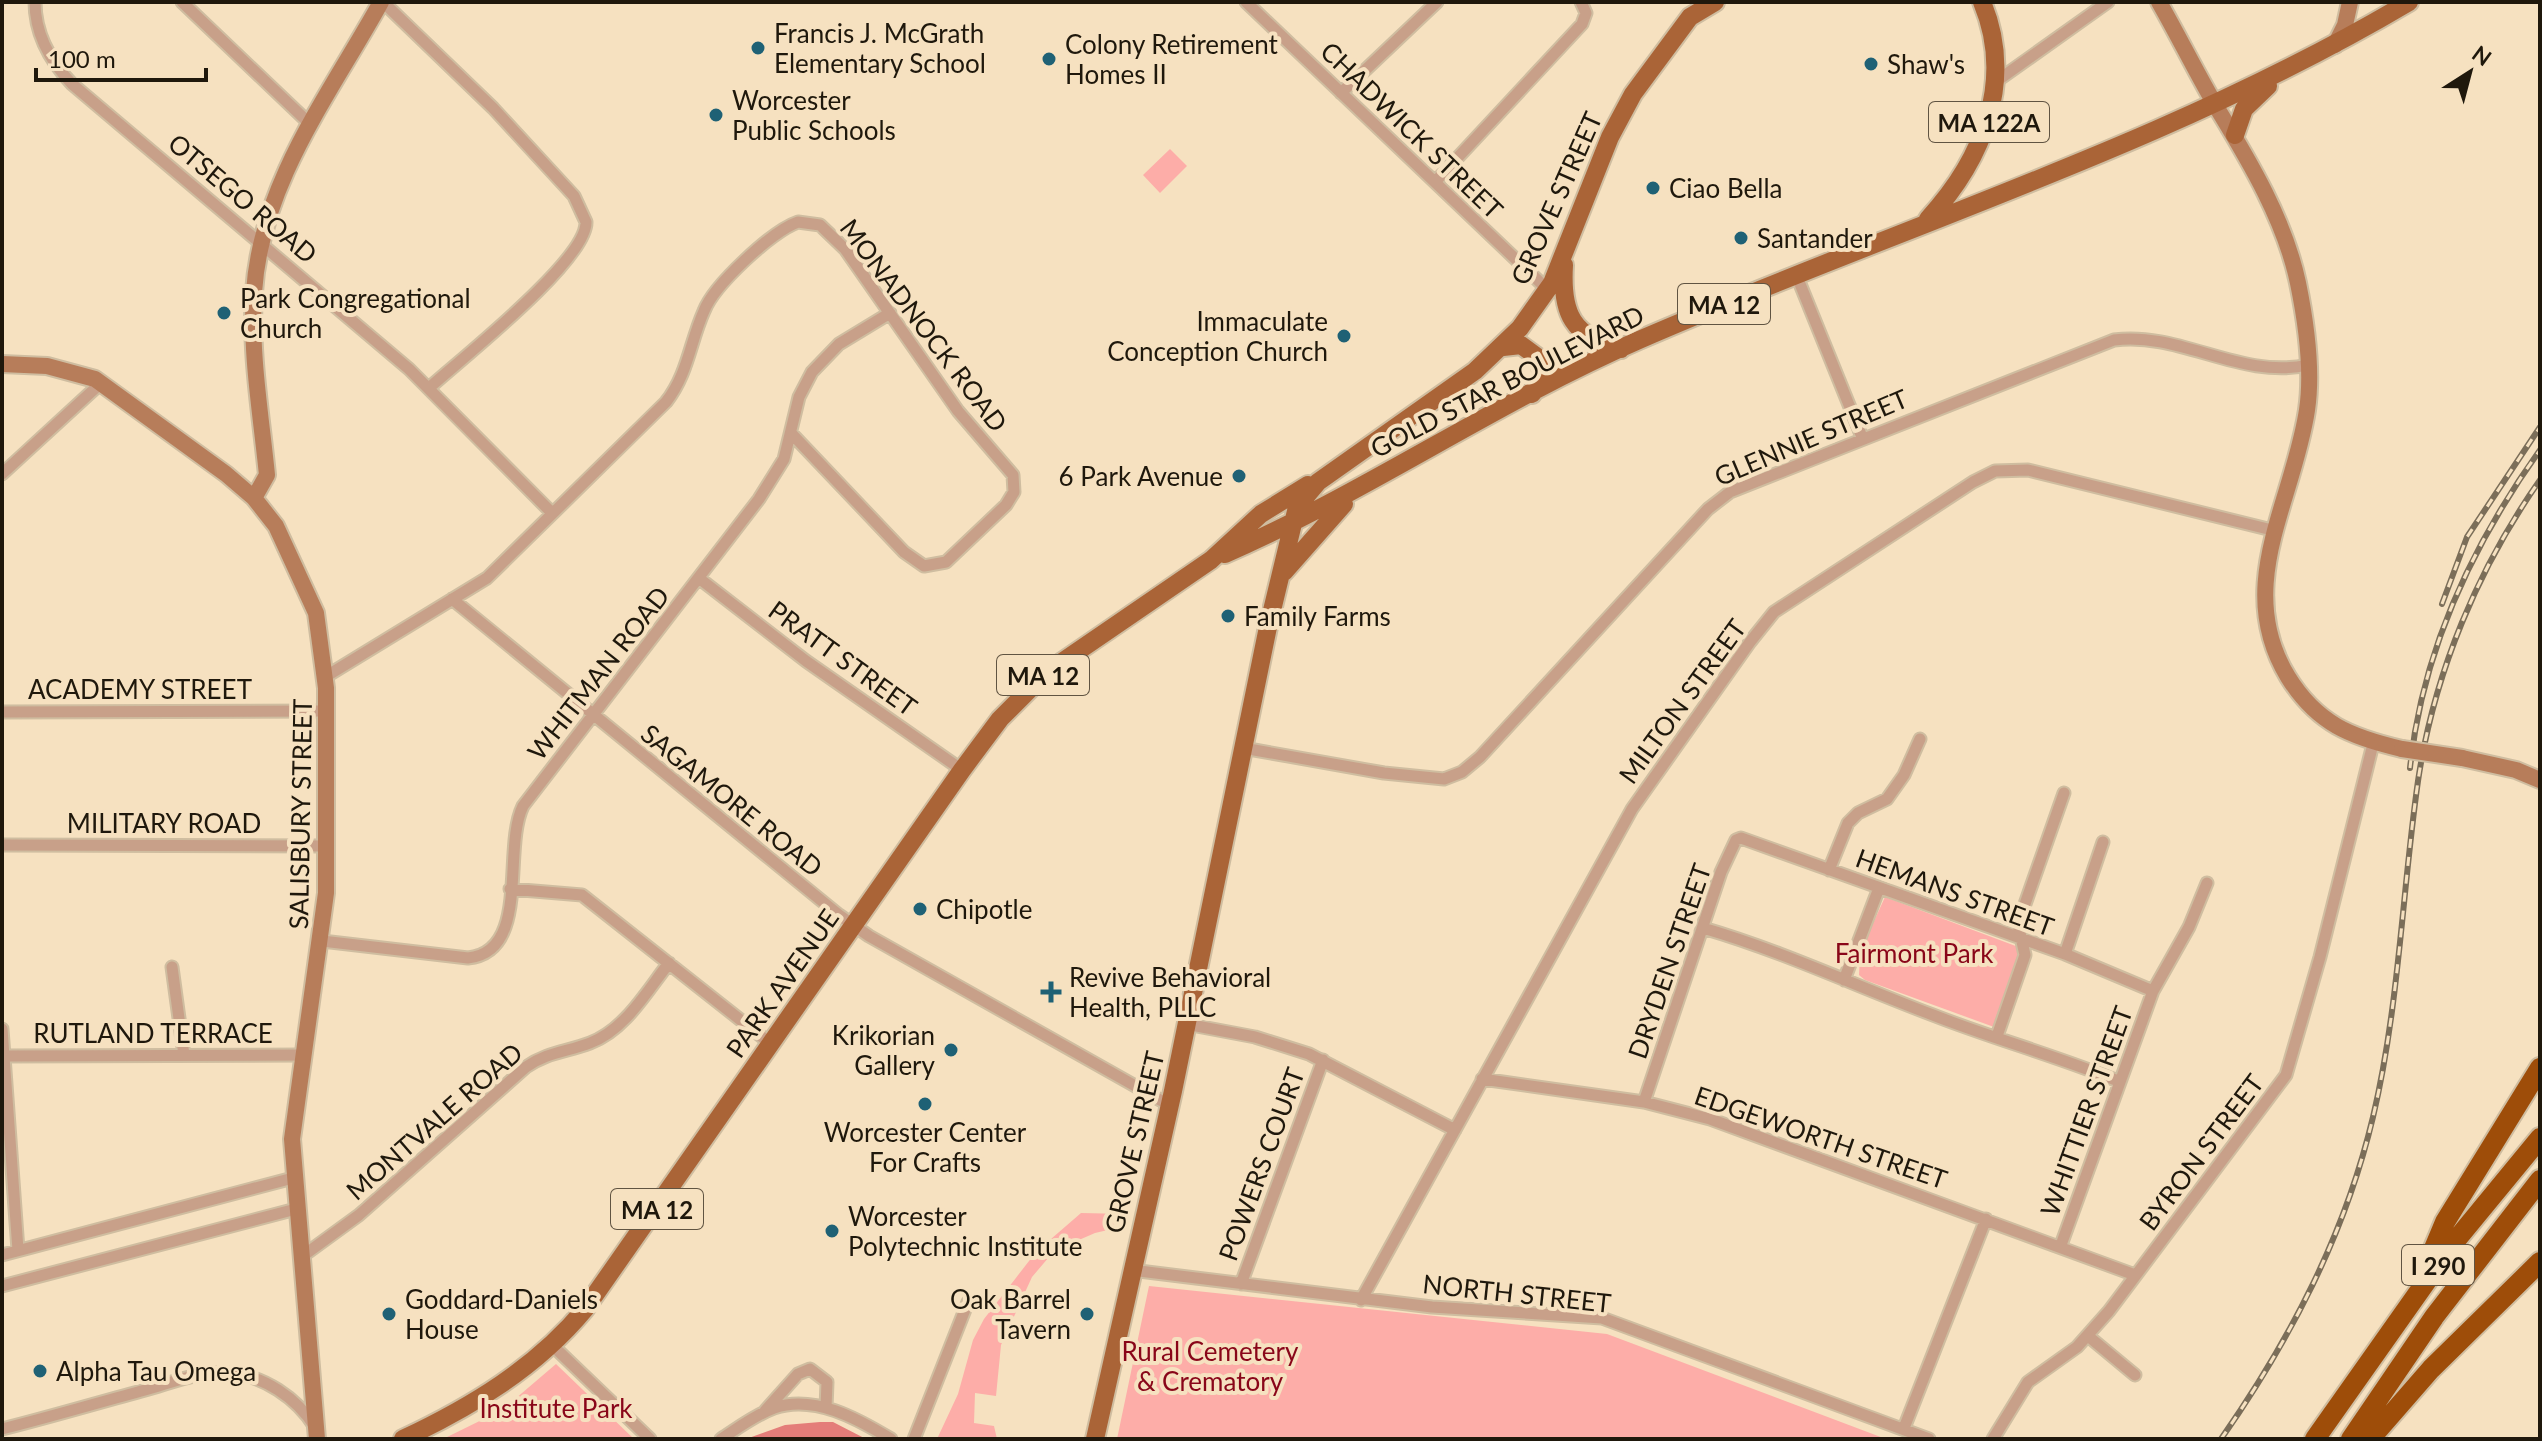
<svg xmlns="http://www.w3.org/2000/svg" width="2542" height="1441" font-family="Lato,sans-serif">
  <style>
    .green { fill: #fdada8 }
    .forest { fill: #e47d79 }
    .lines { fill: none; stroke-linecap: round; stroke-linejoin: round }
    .street-casing { stroke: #cfbda0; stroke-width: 15 }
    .secondary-casing { stroke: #cfbda0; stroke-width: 20 }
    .primary-casing { stroke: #cfbda0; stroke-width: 22 }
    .highway-casing { stroke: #cfbda0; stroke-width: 24 }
    .street { stroke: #c8a089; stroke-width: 11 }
    .secondary { stroke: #b77d5a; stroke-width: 16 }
    .primary { stroke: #aa6437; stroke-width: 18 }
    .highway { stroke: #9e4d09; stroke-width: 20 }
    .rail-casing { stroke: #7b6e59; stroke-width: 6 }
    .rail { stroke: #f6e1c0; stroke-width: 3; stroke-dasharray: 9; stroke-linecap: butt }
    .secondary-bridge-casing { stroke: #cfbda0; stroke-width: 20; stroke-linecap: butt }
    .secondary-bridge { stroke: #b77d5a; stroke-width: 16 }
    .poi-dot { fill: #1f6175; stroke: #f6e1c0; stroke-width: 3 }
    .labels { text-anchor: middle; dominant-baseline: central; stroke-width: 8; stroke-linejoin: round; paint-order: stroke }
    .shield { fill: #f6e1c0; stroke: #605442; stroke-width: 2 }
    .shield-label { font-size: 24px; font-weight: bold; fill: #1f180c }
    .poi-label { font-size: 26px; fill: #1f180c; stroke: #f6e1c0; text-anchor: start }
    .street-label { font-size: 26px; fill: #1f180c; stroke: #f6e1c0 }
    .park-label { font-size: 26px; fill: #890619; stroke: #f6e1c0 }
  </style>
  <rect width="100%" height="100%" fill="#f6e1c0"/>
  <path class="green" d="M1170,149L1187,166L1160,193L1143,175Z
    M1885,897L2021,948L1994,1027L1865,980L1859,975L1860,952Z
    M1081,1213L1128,1214L1125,1226L1095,1233L1042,1256L1049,1257L1032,1277L1001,1345L996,1396L975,1393L974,1423L994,1426L997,1439H937L958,1394L973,1340L984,1319L1036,1252Z
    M1149,1286L1607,1334L1886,1439H1117Z
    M556,1364L634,1439H443L502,1410Z"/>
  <path class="forest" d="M820,1422H833L866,1439H746L785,1425Z"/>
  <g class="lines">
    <g class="street-casing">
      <path id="street" d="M35,2C35,34 50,61 72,84L409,369L552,513
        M182,2L310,124
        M383,2L493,108L574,196L586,222C587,260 461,359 429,388
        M1246,2L1548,290
        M1994,83L2108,2
        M1341,93L1437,2
        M1435,182L1582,24L1586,13L1581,2
        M1796,274L1862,437
        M2,474L101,383
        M700,579L806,661L962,770
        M452,599L839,915L869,936L1169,1105
        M325,677L487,578L666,402C688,374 690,342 704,311C714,285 772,231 798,222L820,225L845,249L958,411L1013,475L1014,492L1006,505L946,562L924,566L904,552L791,433
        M2,712L326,711
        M1243,748L1384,773L1444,779L1462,772L1480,757L1708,509L1730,492L2114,340C2180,331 2241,380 2308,365
        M2,845L327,846
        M1829,870L1848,823L1858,813L1887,799L1904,775L1920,739
        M510,889L582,895L771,1044
        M1703,928C1782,951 1856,986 1933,1015C1994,1039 2057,1056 2118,1081
        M322,941L468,958C531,952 502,849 523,806L759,499L784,459L799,397L812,372L839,344L890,313
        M2065,954L2103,842
        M172,967L184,1055
        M1844,980L1879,888
        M1186,1024L1255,1037L1309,1054L1455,1130
        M2,1029L18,1250
        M1997,1036L2025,955L2018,924L2064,793
        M2,1056L304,1055
        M1482,1079L1644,1102L1710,1119L2135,1275
        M1644,1102L1721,872L1736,840L1741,838L2065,954L2153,991
        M2061,1245L2153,991L2189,927L2207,883
        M2,1255L293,1178
        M300,1258L359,1215L526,1067C547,1052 567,1052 590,1043C625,1030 647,991 669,963
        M1131,1270L1432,1307L1602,1318L1929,1439
        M1241,1284L1323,1060
        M2,1286L296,1209
        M1361,1300L1632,809L1750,642L1774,612L1973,482L1995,471L2028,470L2276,531
        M2088,1336L2135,1375
        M552,1345L650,1439
        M765,1411L798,1374L810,1369L827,1382L826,1408
        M1904,1428L1986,1219
        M2,1429C50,1417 97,1403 145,1390C171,1383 201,1370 229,1373C263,1375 297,1398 315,1427
        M721,1439C738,1428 755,1415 774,1408C814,1394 858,1419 891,1439
        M914,1439L968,1302
        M1993,1439L2028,1382L2077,1347L2109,1311L2286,1075L2320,957L2373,744"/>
    </g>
    <g class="secondary-casing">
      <path id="secondary" d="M2159,2C2179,37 2197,74 2217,108C2250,162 2285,221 2298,283C2306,322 2313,370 2307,410C2293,503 2233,586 2288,677C2317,724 2351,737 2402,749
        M2335,45L2345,25L2350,2
        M2,364L47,366L95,379L226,474L254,498L276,526L316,613L326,688V893L292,1139L317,1439
        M254,498L267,475C261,415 250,352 254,292C261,183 330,94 381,2
        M2462,758L2516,770L2540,780"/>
    </g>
    <g class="primary-casing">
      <path id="primary" d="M2235,135L2244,109L2268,86
        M1928,219C1983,159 2015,81 1982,2
        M1564,265C1561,313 1572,337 1621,349
        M1503,347L1521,345L1540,359L1543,378L1532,394
        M1225,554C1367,492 1496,402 1639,340C1896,228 2168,145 2409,2
        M1284,572L1344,504
        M403,1439C471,1407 536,1368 585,1309L962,770L1000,719L1046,673L1211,560L1261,514L1308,485
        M1095,1439L1173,1091L1268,627L1297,507L1318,482L1475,371L1520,328L1552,283L1610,137L1633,94L1690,17L1715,2"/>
    </g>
    <g class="highway-casing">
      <path id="highway" d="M2427,1265L2445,1222L2540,1068
        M2315,1439L2452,1245L2540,1138
        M2351,1439L2434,1317L2540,1180
        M2370,1439L2431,1369L2540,1262"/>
    </g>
    <use href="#street" class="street"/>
    <use href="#secondary" class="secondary"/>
    <use href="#primary" class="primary"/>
    <use href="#highway" class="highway"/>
    <g class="rail-casing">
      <path id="rail" d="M2442,604L2467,537L2540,427
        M2410,768C2422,652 2472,545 2540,450
        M2221,1439C2290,1340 2345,1235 2373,1117C2399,1007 2402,893 2418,781C2434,673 2478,568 2540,480"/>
    </g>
    <use href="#rail" class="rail"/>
    <g class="secondary-bridge-casing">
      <path id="secondary-bridge" d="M2402,749L2462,758"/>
    </g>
    <use href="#secondary-bridge" class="secondary-bridge"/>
  </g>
  <g class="poi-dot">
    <circle cx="758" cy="48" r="8"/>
    <circle cx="1049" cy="59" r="8"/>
    <circle cx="1871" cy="64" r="8"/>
    <circle cx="716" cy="115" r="8"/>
    <circle cx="1653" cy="188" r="8"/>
    <circle cx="1741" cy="238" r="8"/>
    <circle cx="224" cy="313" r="8"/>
    <circle cx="1344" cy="336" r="8"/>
    <circle cx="1239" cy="476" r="8"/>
    <circle cx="1228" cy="616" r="8"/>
    <circle cx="920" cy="909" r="8"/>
    <path d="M1047 980h8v8h8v8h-8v8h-8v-8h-8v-8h8z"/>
    <circle cx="951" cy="1050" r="8"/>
    <circle cx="925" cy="1104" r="8"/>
    <circle cx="832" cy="1231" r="8"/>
    <circle cx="389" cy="1314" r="8"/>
    <circle cx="1087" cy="1314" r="8"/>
    <circle cx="40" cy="1371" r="8"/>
  </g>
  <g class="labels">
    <g class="shield">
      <rect x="1929" y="102" width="120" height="40" rx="6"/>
      <rect x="1678" y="284" width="92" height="40" rx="6"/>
      <rect x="997" y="655" width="92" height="40" rx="6"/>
      <rect x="611" y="1189" width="92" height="40" rx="6"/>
      <rect x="2402" y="1245" width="72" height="40" rx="6"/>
    </g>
    <g class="shield-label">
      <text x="1989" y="122">MA 122A</text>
      <text x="1724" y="304">MA 12</text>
      <text x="1043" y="675">MA 12</text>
      <text x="657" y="1209">MA 12</text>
      <text x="2438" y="1265">I 290</text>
    </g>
    <g class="poi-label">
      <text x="774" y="33">Francis J. McGrath<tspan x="774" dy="30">Elementary School</tspan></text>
      <text x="1065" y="44">Colony Retirement<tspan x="1065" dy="30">Homes II</tspan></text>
      <text x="1887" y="64">Shaw's</text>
      <text x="732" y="100">Worcester<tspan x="732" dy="30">Public Schools</tspan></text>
      <text x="1669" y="188">Ciao Bella</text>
      <text x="1757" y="238">Santander</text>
      <text x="240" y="298">Park Congregational<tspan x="240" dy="30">Church</tspan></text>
      <text x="1328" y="321" text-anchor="end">Immaculate<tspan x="1328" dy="30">Conception Church</tspan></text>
      <text x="1223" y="476" text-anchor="end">6 Park Avenue</text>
      <text x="1244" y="616">Family Farms</text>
      <text x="936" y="909">Chipotle</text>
      <text x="1069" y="977">Revive Behavioral<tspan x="1069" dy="30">Health, PLLC</tspan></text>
      <text x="935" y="1035" text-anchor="end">Krikorian<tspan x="935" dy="30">Gallery</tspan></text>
      <text x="925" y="1132" text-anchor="middle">Worcester Center<tspan x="925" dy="30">For Crafts</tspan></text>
      <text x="848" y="1216">Worcester<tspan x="848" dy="30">Polytechnic Institute</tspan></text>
      <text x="405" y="1299">Goddard-Daniels<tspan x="405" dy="30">House</tspan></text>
      <text x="1071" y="1299" text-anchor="end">Oak Barrel<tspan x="1071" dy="30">Tavern</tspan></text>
      <text x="56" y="1371">Alpha Tau Omega</text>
    </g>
    <g class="street-label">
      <text transform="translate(1412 130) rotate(44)">CHADWICK STREET</text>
      <text transform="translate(243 198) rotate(40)">OTSEGO ROAD</text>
      <text transform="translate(1556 198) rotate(-66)">GROVE STREET</text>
      <text transform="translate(924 325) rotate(53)">MONADNOCK ROAD</text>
      <text transform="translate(1507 381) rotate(-27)">GOLD STAR BOULEVARD</text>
      <text transform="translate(1811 437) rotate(-23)">GLENNIE STREET</text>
      <text transform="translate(843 658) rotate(36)">PRATT STREET</text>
      <text transform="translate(598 673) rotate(-52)">WHITMAN ROAD</text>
      <text x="140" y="689">ACADEMY STREET</text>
      <text transform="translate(1682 701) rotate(-54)">MILTON STREET</text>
      <text transform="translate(732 800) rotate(39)">SAGAMORE ROAD</text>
      <text transform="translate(300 814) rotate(-89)">SALISBURY STREET</text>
      <text x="164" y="823">MILITARY ROAD</text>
      <text transform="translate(1955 892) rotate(20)">HEMANS STREET</text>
      <text transform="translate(1669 961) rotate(-71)">DRYDEN STREET</text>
      <text transform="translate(782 983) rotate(-55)">PARK AVENUE</text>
      <text x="153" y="1033">RUTLAND TERRACE</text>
      <text transform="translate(2086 1111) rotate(-70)">WHITTIER STREET</text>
      <text transform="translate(434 1121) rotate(-41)">MONTVALE ROAD</text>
      <text transform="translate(1821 1137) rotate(19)">EDGEWORTH STREET</text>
      <text transform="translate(1134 1142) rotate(-77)">GROVE STREET</text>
      <text transform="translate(2201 1152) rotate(-53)">BYRON STREET</text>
      <text transform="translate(1261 1164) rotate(-70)">POWERS COURT</text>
      <text transform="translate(1517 1293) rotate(6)">NORTH STREET</text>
    </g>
    <g class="park-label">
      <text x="1914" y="953">Fairmont Park</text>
      <text x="1210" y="1351">Rural Cemetery<tspan x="1210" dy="30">&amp; Crematory</tspan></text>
      <text x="556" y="1408">Institute Park</text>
    </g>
  </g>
  <rect width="2542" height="1441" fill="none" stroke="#1f180c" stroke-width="8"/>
  <g transform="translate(2470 72) rotate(36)" stroke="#f6e1c0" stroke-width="6" paint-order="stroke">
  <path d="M0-6L14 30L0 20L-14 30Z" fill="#1f180c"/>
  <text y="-12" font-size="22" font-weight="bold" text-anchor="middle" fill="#1f180c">N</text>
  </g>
  <path d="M36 68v12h170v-12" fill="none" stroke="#1f180c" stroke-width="4"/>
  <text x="48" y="68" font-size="24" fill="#1f180c" stroke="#f6e1c0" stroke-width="6" paint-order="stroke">100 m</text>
</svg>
